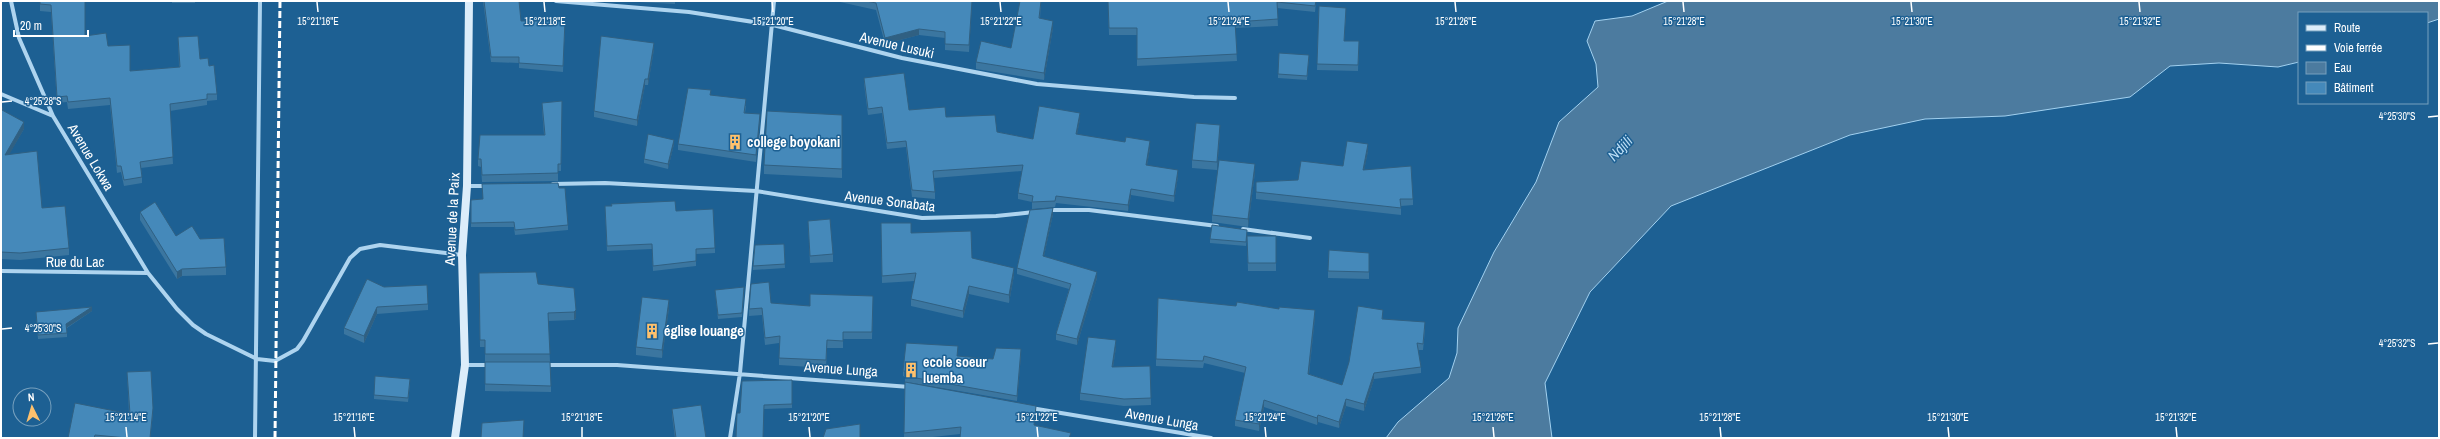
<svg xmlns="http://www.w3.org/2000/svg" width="2440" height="439" font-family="'Archivo Narrow',sans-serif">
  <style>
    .water { fill: #4c7b9f; stroke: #a2d1f0 }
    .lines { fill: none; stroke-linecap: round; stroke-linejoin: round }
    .street { stroke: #aed4ef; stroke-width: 4 }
    .secondary { stroke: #dcedfa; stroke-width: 8 }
    .rail { stroke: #fff; stroke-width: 3; stroke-dasharray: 7 3; stroke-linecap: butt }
    .wall { fill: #3b76a0 }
    .shaded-wall { fill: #306082 }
    .building { fill: #4589ba; stroke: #306082 }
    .ticks { fill: none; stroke: #fff; stroke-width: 1.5 }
    .labels { text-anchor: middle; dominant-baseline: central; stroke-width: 3; stroke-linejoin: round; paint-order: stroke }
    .street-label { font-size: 14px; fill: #fff; stroke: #1d6093 }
    .poi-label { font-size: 14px; font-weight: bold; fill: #fff; stroke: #1d6093; text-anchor: start }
    .water-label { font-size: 15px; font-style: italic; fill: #bbddf5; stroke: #1d6093 }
    .ticks-label { font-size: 10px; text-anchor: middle; fill: #fff; stroke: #1d6093; stroke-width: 3; stroke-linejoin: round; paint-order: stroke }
  </style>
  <rect width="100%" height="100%" fill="#1d6093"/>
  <path class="water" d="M1668,1H2439V19L2427,23V13H2299V62L2278,67L2219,63L2170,66L2130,97L2005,116L1925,119L1850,135L1671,206L1590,292L1545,383L1552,438H1386L1398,422L1449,378L1457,353L1458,328L1494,252L1536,182L1559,122L1598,87L1596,64L1587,41L1595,21L1632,16Z"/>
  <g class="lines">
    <path class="street" d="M11,1L19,38L53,116L148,273L177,309L193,325L206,334L257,359L275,361L297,349L303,341L350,258L360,249L380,245L462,255
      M556,1L689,12L773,25L902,58L1037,84L1194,97L1235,98
      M1,94L53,116
      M553,184L605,183L756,191L922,218L996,216L1034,212
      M467,186H487
      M1049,210H1089L1217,226
      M1243,229L1310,238
      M1,271L148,273
      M465,365H489
      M546,365H617L910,387
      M1031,408L1211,438
      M255,438L260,1
      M730,438L740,373L774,1"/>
    <path class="secondary" d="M455,438L465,365L462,255L467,186L469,1"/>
    <path class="rail" d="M275,438L280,1"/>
  </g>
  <path class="wall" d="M85,1V36L108,46L130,71L179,67L178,37L200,59L209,66L217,94V100L207,101V105L170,111L173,164L141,168L142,177V183L124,186L121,172L117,173L110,105L68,109L67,102L57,103L51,12L40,11V4Z
    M172,1H195V3H172Z
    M483,1H519L521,21H565L563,72L519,68V63L491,62Z
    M622,1H675V4Z
    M840,1H972L969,52L945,50V38L919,35L885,44L876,10L840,2Z
    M1020,1H1041L1040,19L1053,28L1044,80L976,69V62L1011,48Z
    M1108,1H1316L1315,12L1277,8L1278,26L1235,28L1237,61L1137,66V35H1109Z
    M1319,6L1346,14L1344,41H1359L1358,71L1317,70Z
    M654,49L648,85H645L637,126L594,117V111Z
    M1309,55L1307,80L1278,78V74Z
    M864,78L909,110L946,117L997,132L1033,139L1080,119L1077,134L1150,148L1147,165L1178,176L1174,202L1131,195L1128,211L1056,203L1055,207L1032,209V202L1018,199V193L1022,171L934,178L935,192V199L912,197L906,147L887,149L882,113L868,115L864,84Z
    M711,95L746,106L745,113L760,120L756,162L678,150V144Z
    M562,101L561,171H558V181L482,182L481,167L478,166V159L544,135L542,110V103Z
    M1,107L3,111L24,129L9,154L42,208L69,248V255L20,260L1,259Z
    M842,115V178L764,174V165Z
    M1220,133L1217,170L1192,168V160Z
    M674,144L668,169L644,163V159Z
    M1368,151L1364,170L1413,199V205L1401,206V215L1256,199V182L1298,180L1343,166Z
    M1255,172L1248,227L1212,222V215Z
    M559,188L568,225V230L515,235L514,227H471V200L483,199Z
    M605,206L676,211L715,248V253L696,254V266L653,271L652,249L607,251Z
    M140,212L176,236L200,239L226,267V275L182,276L177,279L140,220Z
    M1053,214L1044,256L1097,278L1077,345L1056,340V334L1069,289L1017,274V268Z
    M808,221L833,254V262L810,263Z
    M881,223L911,233L1014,275L1009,303L969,294L963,318L911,306V299L915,281L882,283Z
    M1247,234L1246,246L1210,243V239Z
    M1247,236H1276V271H1248Z
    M784,244L785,268L753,270V266Z
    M1369,253V279L1328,278V271Z
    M479,273L538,284L574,288L576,318L574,320L548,321L550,362H485V347H480Z
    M384,287L428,304V310L377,314L364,343L344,334V328Z
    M715,290L744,291L742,317L718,319Z
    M873,296L872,339H843V348H827L826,368L779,365V343L765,345L762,315L749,316V309L771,303L810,306Z
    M669,308L662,358L636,355V347Z
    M92,311L67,328V337L38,339L36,312Z
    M1315,317L1309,374L1342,385L1383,317V319L1425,329L1423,350H1418L1421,367V373L1374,379L1364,411L1346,406L1339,428L1318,422L1317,425L1264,407L1259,431L1235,426V420L1245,373L1204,363L1203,368L1156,366V359Z
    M1116,347L1113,367L1150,366L1151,405L1124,406L1080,400V393Z
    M1021,355L1017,401L907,382L1036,413L1034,425L1071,438L960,434L924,438H904L905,377L903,376V371L957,356L993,359Z
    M485,362L551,386V392L485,391Z
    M127,372L153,414L150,438H68L129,414Z
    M792,380V408L764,409L740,413Z
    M410,383L408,402L374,399V395Z
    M672,409L706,438H675L672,416Z"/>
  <path class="shaded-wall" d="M972,1V6L969,52V45Z
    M1053,21V28L1044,80V73Z
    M919,29V35L885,44V38Z
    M654,43V49L648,85V79Z
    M645,79V85L637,126V120Z
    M1080,113V119L1076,140V134Z
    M760,114V120L756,162V155Z
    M24,122V129L5,162V155Z
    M1220,125V133L1217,170V162Z
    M674,140V144L668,169V164Z
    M1150,141V148L1146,171V165Z
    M1368,144V151L1363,177V170Z
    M1255,164V172L1248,227V219Z
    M1178,170V176L1174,202V196Z
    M1131,189V195L1128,211V205Z
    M1053,208V214L1043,261V256Z
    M1014,268V275L1009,303V295Z
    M182,269V276L177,279V272Z
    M1097,272V278L1077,345V339Z
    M969,286V294L963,318V311Z
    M669,300V308L662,358V350Z
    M92,307V311L66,328V324Z
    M377,307V314L364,343V336Z
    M576,310V318L574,320V312Z
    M1315,310V317L1308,380V374Z
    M1116,340V347L1112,374V367Z
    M1021,349V355L1017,401V396Z
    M1374,373V379L1364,411V404Z
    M1346,399V406L1339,428V422Z
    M1264,400V407L1259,431V424Z
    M1036,406V413L1034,432V425Z
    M153,408V414L150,438Z
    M1318,415V422L1317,425V418Z"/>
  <path class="building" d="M40,1H85V36L106,33L108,46L130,45V71L180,67L178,37L198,36L200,59L208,58L209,66L214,65L217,94H207V99L170,104L173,157L140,162L142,177L124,180L121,166H117L110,98L68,102L67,96L57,97L51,5L40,4Z
    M484,1H519L521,21H565L563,66L519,63V57H491Z
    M866,1H972L969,45L945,44V32L919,29L885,38L876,3Z
    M1020,1H1041L1039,18L1053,21L1044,73L976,62L981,41L1011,48Z
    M1108,1H1316L1315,6L1277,2L1278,19L1235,22L1237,54L1137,59V28H1109Z
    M1319,6L1346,8L1344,41H1359L1358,65L1317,64Z
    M601,36L654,43L648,79H645L637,120L594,111Z
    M1279,53L1309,55L1307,76L1278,74Z
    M904,73L909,110L945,107L946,117L995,115L997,132L1033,139L1039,106L1080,113L1076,134L1125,142L1126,137L1150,141L1146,165L1178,170L1174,196L1131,189L1128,205L1056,196L1055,201L1032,202L1033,196L1018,193L1023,165L933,171L935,192L912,190L906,141L887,143L882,107L868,109L864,78Z
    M688,88L711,90L710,95L746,99L744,113L760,114L756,155L678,144Z
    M562,101L561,164H558V173L482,175L481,159H478L480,135H545L542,103Z
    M1,107L3,108L2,110L24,122L5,155L37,151L42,208L65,206L69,248L20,253L1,252Z
    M767,111L842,115V169L764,165Z
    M1196,123L1220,125L1217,162L1192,160Z
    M648,134L674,140L668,164L644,159Z
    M1347,141L1368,144L1363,170L1411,166L1413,199H1400L1401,208L1256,192V182L1298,180L1301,161L1343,166Z
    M1219,160L1255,164L1248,219L1212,215Z
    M558,183L559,188H565L568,225L515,230L514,222L471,223V200L483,199L482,184Z
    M675,201L676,211L713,209L715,248L696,249V261L653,266L652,244L607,246L605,206H612L611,204Z
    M155,202L176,236L192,226L200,239L224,238L226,267L182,269L177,272L140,212Z
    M1053,208L1043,256L1097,272L1077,339L1056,334L1071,284L1017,268L1030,210Z
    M830,219L833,254L810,256L808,221Z
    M881,223H911V233L971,231L972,258L1014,268L1009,295L969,286L963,311L911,299L916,273L882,276Z
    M1212,225L1247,230L1246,242L1210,239Z
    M1247,236H1276V263H1248Z
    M784,244L785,264L753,266L755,245Z
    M1329,250L1369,253V272L1328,271Z
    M536,272L538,284L574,288L576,310L574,312L548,313L550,354H485V340H480L479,273Z
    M367,279L384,287L427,285L428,304L377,307L364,336L344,328Z
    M769,282L771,303L810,306V294L873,296L872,332H843V341L827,340L826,360L779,358L780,336L765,338L762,308L749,309L751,284Z
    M744,287L742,313L718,315L715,290Z
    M642,297L669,300L662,350L636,347Z
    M1158,298L1236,306L1237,302L1279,309V307L1315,310L1308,374L1342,385L1349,362L1358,306L1383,310L1382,319L1425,322L1423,344L1417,343L1421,367L1374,373L1364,404L1346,399L1339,422L1318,415L1317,418L1264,400L1259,424L1235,420L1246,367L1204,356L1203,361L1156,359Z
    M92,307L66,324L67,333L38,335L36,312Z
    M1088,337L1116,340L1112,367L1150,366L1151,398L1124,399L1080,393Z
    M906,343L958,346L957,356L993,359L996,348L1021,349L1017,396L905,376V371H903Z
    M485,362H550L551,386L485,384Z
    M151,371L153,408L150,438H127L95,435L94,438H68L75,403L130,414L127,372Z
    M375,376L410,379L408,398L374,395Z
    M792,380V404L764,405L763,438H736L737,413H740L742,381Z
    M905,382L1036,406L1034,425L1071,433L1069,438H960L961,427L904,433Z
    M701,405L706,438H676L672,409Z
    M524,420L523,438H481L482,423Z
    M860,424V438H823L826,429Z"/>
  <path class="ticks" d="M317,2L318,12M544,2L545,12M772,2L773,12M1000,2L1001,12M1228,2L1229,12M1455,2L1456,12M1683,2L1684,12M1911,2L1912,12M2139,2L2140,12M2,102L12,101M2428,117L2438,116M2,329L12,328M2428,344L2438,343M126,427L127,437M354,427L355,437M582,427V437M809,427L810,437M1037,427L1038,437M1265,427L1266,437M1493,427L1494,437M1720,427L1721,437M1948,427L1949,437M2176,427L2177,437"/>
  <defs>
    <g id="building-bare" transform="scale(1.2)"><path d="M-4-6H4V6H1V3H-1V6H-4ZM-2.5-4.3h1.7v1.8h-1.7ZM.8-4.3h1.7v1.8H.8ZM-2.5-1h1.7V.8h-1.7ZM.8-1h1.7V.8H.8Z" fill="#fec16d" stroke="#1d6093" stroke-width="2.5" paint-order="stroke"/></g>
  </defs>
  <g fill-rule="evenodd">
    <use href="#building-bare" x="735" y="142"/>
    <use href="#building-bare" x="652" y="331"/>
    <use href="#building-bare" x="911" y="370"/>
  </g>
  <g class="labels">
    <g class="street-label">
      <text transform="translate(897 45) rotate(13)">Avenue Lusuki</text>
      <text transform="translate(91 157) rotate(59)">Avenue Lokwa</text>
      <text transform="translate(890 201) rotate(7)">Avenue Sonabata</text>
      <text transform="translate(452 219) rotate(-87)">Avenue de la Paix</text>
      <text x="75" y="262">Rue du Lac</text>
      <text transform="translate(841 369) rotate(4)">Avenue Lunga</text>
      <text transform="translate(1162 419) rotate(10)">Avenue Lunga</text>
    </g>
    <g class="poi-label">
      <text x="747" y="142">college boyokani</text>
      <text x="664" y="331">église louange</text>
      <text x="923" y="362">ecole soeur<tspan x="923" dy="16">luemba</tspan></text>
    </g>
    <g class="water-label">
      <text transform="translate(1620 148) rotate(-46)">Ndjili</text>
    </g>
  </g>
  <g class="ticks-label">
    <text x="318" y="25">15°21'16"E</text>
    <text x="545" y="25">15°21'18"E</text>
    <text x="773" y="25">15°21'20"E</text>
    <text x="1001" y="25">15°21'22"E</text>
    <text x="1229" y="25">15°21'24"E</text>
    <text x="1456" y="25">15°21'26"E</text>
    <text x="1684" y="25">15°21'28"E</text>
    <text x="1912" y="25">15°21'30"E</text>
    <text x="2140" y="25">15°21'32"E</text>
    <text x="43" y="105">4°25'28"S</text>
    <text x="2397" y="120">4°25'30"S</text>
    <text x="43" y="332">4°25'30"S</text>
    <text x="2397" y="347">4°25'32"S</text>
    <text x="126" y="421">15°21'14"E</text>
    <text x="354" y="421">15°21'16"E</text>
    <text x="582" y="421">15°21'18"E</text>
    <text x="809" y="421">15°21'20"E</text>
    <text x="1037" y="421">15°21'22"E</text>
    <text x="1265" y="421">15°21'24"E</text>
    <text x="1493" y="421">15°21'26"E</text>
    <text x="1720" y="421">15°21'28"E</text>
    <text x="1948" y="421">15°21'30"E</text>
    <text x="2176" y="421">15°21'32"E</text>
  </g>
  <rect width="2440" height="439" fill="none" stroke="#ffffff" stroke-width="4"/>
  <rect x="2298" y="12" width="130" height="92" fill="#1d6093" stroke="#77a0be"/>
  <rect x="2306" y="25" width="20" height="6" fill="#dcedfa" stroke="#77a0be"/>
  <text x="2334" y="32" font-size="12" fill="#ffffff">Route</text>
  <rect x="2306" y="45" width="20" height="6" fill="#ffffff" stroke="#77a0be"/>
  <text x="2334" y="52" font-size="12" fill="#ffffff">Voie ferrée</text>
  <rect x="2306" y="62" width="20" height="12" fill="#4c7b9f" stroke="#77a0be"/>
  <text x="2334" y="72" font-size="12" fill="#ffffff">Eau</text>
  <rect x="2306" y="82" width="20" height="12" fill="#4589ba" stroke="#77a0be"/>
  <text x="2334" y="92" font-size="12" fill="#ffffff">Bâtiment</text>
  <g transform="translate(32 407) rotate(355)"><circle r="19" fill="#1d6093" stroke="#77a0be"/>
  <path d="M0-3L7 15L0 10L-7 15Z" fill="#fec16d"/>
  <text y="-6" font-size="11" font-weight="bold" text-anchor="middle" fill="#ffffff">N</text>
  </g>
  <path d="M14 30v6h74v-6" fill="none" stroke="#ffffff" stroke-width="2"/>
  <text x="20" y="30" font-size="12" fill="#ffffff" stroke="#1d6093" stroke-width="3" paint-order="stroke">20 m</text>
</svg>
